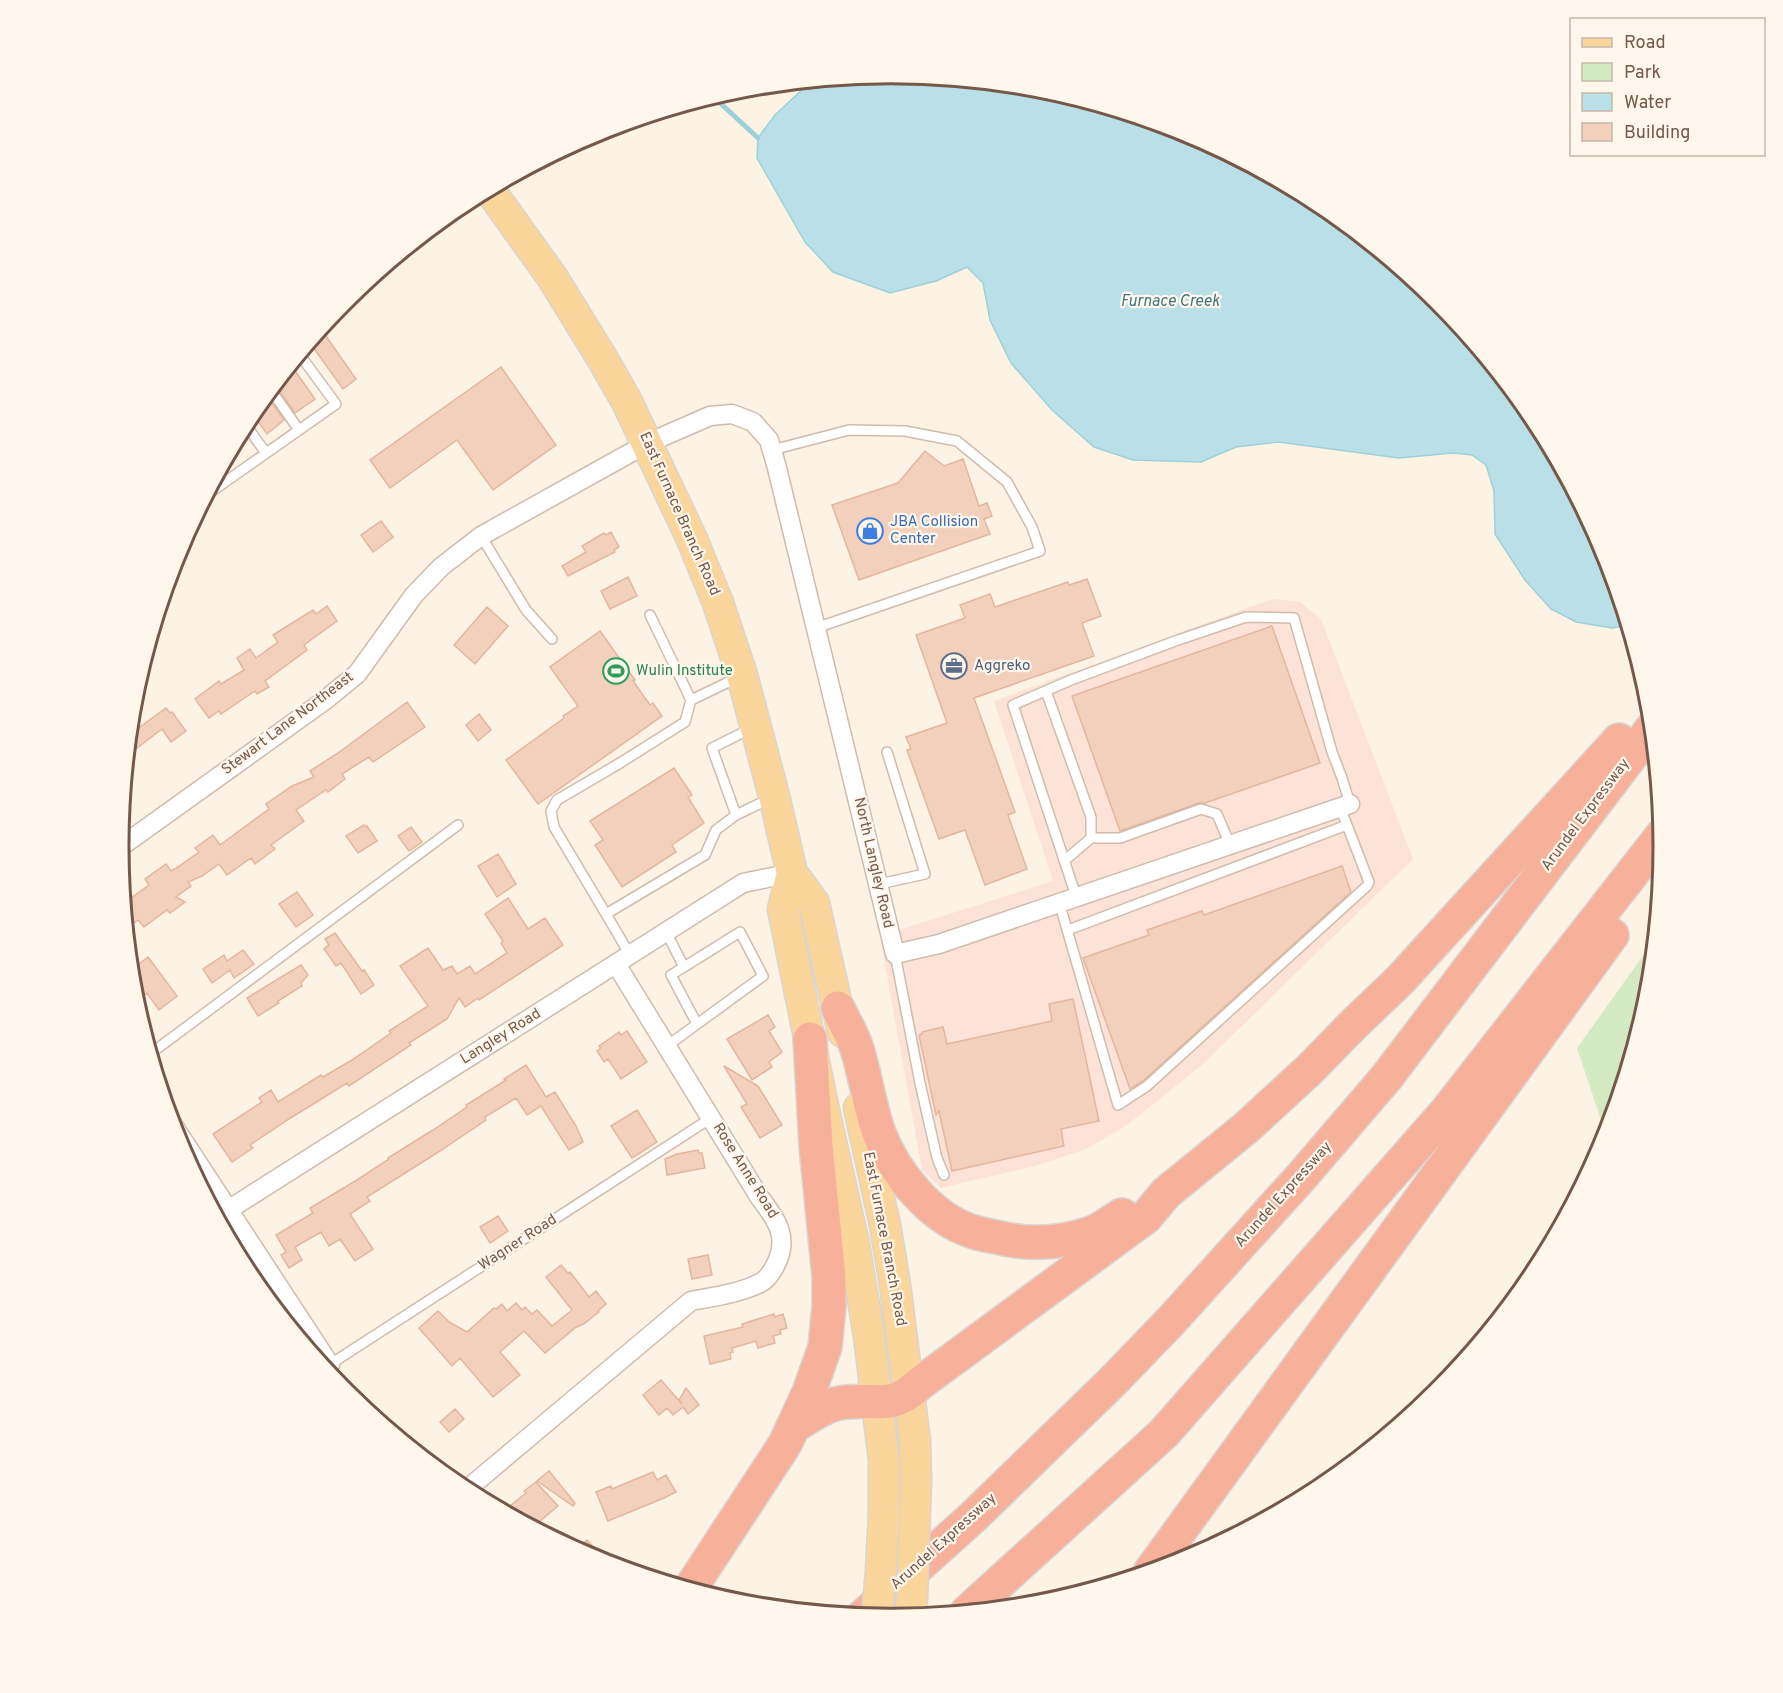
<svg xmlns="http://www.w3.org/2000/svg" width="1783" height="1693" font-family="Overpass,sans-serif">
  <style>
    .commercial { fill: #fde2d8 }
    .green { fill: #d3eac3 }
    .water { fill: #b9e0e6; stroke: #9fd0d8; stroke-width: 1.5 }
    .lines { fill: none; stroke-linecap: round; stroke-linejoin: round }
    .stream { stroke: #9fd0d8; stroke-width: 5 }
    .building { fill: #f2d0bc; stroke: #e5b69c; stroke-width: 1.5 }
    .service-casing { stroke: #d0bcad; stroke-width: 12 }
    .minor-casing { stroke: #d0bcad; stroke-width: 21 }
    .primary-casing { stroke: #dbd4d0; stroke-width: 33 }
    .motorway-casing { stroke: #dbd4d0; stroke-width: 36 }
    .service { stroke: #fff; stroke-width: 9 }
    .minor { stroke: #fff; stroke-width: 18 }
    .primary { stroke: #fbd69c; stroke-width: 30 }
    .motorway { stroke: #f7b19b; stroke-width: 33 }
    .primary-bridge-casing { stroke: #dbd4d0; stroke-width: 33; stroke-linecap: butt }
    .primary-bridge { stroke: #fbd69c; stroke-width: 30 }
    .labels { text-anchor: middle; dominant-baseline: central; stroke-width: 4.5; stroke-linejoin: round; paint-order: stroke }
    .street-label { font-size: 15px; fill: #755849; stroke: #fff7eb }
    .shop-label { font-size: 15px; fill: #366cbe; stroke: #fff7eb; text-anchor: start }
    .service-label { font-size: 15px; fill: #4e5e75; stroke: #fff7eb; text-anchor: start }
    .leisure-label { font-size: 15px; fill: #27864d; stroke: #fff7eb; text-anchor: start }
    .water-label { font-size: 16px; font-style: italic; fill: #407882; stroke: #fff7eb }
    .rim { fill: none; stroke: #755849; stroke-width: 3 }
  </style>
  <rect width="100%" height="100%" fill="#fcf3e4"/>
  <path class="commercial" d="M1272,599L1300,602L1321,619L1413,859L1203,1064L1126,1126L1086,1149L1035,1166L941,1188L922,1170L880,936L1053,881L994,701Z"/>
  <path class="green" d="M1655,939L1650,998L1607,1138L1577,1048Z"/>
  <path class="water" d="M892,74L1043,88L1188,132L1321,204L1438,300L1534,417L1606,551L1628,625L1612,628L1576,622L1551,609L1525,580L1495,534L1494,491L1486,465L1472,455L1453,453L1399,458L1278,442L1236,447L1201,462L1133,460L1094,447L1052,410L1011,363L990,320L983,283L967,267L936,281L890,293L833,272L805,242L757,158L758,138L775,115L806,86L829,82L834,79Z"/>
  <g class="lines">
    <path class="stream" d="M716,96L719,102L758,138"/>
  </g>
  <path class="building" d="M321,329L356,379L343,389L310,343Z
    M291,365L315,399L295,413L275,385Z
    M501,367L556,445L493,490L457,440L390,488L370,460Z
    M267,395L284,420L267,434L252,413Z
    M925,451L944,466L963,459L979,506L987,503L992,516L984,519L990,534L859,580L832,505L898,483Z
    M381,521L393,537L373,552L361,535Z
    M611,532L619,547L614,550L615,552L568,576L562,566L586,552L582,546L604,533L606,535Z
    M628,577L637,596L610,609L601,591Z
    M1087,579L1101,616L1082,623L1094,656L974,698L1015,812L1008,815L1027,869L985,885L965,830L939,839L907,750L911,749L906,737L947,723L916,635L965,618L960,605L990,594L995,607L1068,582L1069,585Z
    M327,606L337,621L304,645L307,650L265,681L269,687L257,694L255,691L221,714L219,711L209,718L195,699L219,681L221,684L244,670L237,658L250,649L256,658L278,642L273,635L313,610L316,614Z
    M487,607L508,626L475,664L454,645Z
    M1272,626L1320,763L1205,803H1199L1120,831L1072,696Z
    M600,631L635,680L633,681L650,705L653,703L662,716L538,804L506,760L564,718L563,716L578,706L550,667Z
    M407,702L425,727L373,762L369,757L342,774L345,779L328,792L326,790L296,810L304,821L271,845L275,849L255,864L251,858L227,875L219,864L202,876L188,882L191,886L176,897L185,902L170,913L167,910L144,927L138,920L127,928L124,903L149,885L145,879L166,864L171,871L178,867L199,852L195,848L213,835L220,845L269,809L266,804L292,786L314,777L310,771L338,753Z
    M166,708L170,713L172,712L186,731L171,742L162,729L128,755L131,716L140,727Z
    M479,714L491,730L478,741L466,725Z
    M674,768L692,795L688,797L704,823L672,845L676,852L622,887L595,845L603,840L590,821Z
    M364,825L366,827L367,826L377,841L358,853L346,836Z
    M411,827L422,842L409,851L398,836Z
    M498,854L516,884L497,897L478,866Z
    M1342,866L1351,892L1143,1081L1130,1089L1083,958L1149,935L1147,930L1202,911L1204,915Z
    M297,892L313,915L296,927L279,904Z
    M508,898L528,929L545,918L563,945L479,1000L478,998L465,1007L459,998L447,1019L409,1043L411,1045L349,1086L347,1083L289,1119L250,1145L253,1148L232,1162L213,1134L262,1102L259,1098L271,1090L278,1102L321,1075L323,1077L352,1060L391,1033L389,1031L428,1006L400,966L428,948L443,970L452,966L457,974L470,966L475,974L507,953L501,943L503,941L485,914Z
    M335,933L362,971L364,970L374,985L361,994L341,963L336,966L324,949L329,945L325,939Z
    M243,950L254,964L234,978L230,970L212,983L203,969L224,955L227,961Z
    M148,957L177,996L159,1010L147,993L135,1002L133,997L131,970Z
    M301,965L308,975L301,983L302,986L278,1001L279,1003L258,1016L247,998Z
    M1073,999L1099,1121L1061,1129L1064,1146L952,1171L939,1111L936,1115L919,1035L922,1034V1032L943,1027L947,1044L1052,1021L1049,1004Z
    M768,1015L775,1027L769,1031L782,1052L769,1062L772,1067L752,1080L727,1039Z
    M627,1031L647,1062L621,1079L608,1059L604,1062L597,1051L601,1048L599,1046L619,1032L621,1035Z
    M526,1065L546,1097L555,1092L576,1126L583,1142L569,1150L541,1106L527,1115L516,1098L485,1117L486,1120L440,1151L367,1197L370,1201L350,1214L373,1249L355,1261L340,1239L329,1246L321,1232L295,1247L302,1260L289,1268L281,1255L286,1252L276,1235L313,1213L310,1208L357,1180L389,1159L388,1158L433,1130L467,1107L466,1105L506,1080L504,1079Z
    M724,1066L758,1086L782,1125L760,1138L741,1107L747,1104Z
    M637,1110L657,1142L632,1158L611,1126Z
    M698,1150L699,1153H702L705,1168L667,1175L665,1159L677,1154Z
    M498,1216L508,1231L490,1243L480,1227Z
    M708,1255L712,1275L692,1279L688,1259Z
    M561,1265L568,1273L570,1272L589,1297L596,1291L606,1304L598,1311L599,1312L585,1323L575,1328L545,1353L524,1331L500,1352L520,1375L493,1397L460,1358L452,1366L419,1328L438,1311L449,1322L467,1332L494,1308L496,1309L502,1304L507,1311L516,1303L522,1310L525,1307L532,1314L537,1310L552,1326L572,1310L546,1277Z
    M774,1314L775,1317L783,1314L787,1328L780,1330L781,1334L773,1336L775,1343L758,1348L756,1341L732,1348L733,1352L730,1353L731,1359L710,1364L704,1336L743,1327L742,1324Z
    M661,1380L682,1404L679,1400L686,1388L699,1405L688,1414L683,1407L673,1415L667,1408L659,1415L643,1395Z
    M455,1409L464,1419L449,1432L440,1422Z
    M549,1471L575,1503L573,1506L537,1481Z
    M653,1472L657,1480L666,1475L676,1492L664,1498L608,1521L596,1492L611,1486L612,1489Z
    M536,1482L558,1506L533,1527L520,1520L509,1507L526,1493L524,1491Z
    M587,1540L610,1565L595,1561L576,1550Z"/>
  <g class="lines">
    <g class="service-casing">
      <path id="service" d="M271,390L299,430
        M245,424L266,453
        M772,450L849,430L905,431L957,441L1007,482L1032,527L1040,551L816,628
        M208,494L336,404L300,355
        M481,536L526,610L552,639
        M650,615L691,700
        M1046,691L1091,817V838L1064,861
        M752,728L712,748L736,815L771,798
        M1091,838H1120L1201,809L1217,814L1230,845
        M879,884L925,874L887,752
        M1076,896L1013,705L1071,680L1178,640L1246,617L1294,618L1332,752L1342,778L1350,804
        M1059,902L1118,1105L1147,1086L1367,886L1369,882L1340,807
        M606,914L554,827L551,811L557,800L620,763L685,722L691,700L737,678
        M1068,930L1347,825
        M666,932L684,967L740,932L763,976L667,1046
        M895,954L920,1083L937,1158L944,1175
        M630,955L606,914L705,855L716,830L736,815
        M684,967L671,975L697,1024
        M150,1054L458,825
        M329,1365L711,1118"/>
    </g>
    <g class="minor-casing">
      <path id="minor" d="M119,848L324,701L357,674L414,595L441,567L481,536L648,443L710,416L732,414L753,422L769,440L777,468L895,954L939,944L1350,804
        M171,1122L330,1365
        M217,1217L743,883L792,873
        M465,1491L691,1301C712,1297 741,1293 760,1283C767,1280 771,1273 775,1266C790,1238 777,1220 760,1198L616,964"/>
    </g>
    <g class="primary-casing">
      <path id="primary" d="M489,189L552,277L602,358L627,402L691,537L718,603L742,675L774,796L792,873L814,903L843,1032
        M792,873L783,909L823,1106L854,1244L869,1336L884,1460V1513
        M859,1108L885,1225L895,1285L915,1441L916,1481"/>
    </g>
    <g class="motorway-casing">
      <path id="motorway" d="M838,1008C844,1022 853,1035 857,1049C866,1077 869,1106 879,1133C895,1174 931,1219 974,1232C981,1234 989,1236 996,1237C1028,1245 1059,1244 1091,1233C1101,1230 1112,1221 1122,1215
        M793,1427C806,1419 820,1408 835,1404C869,1395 889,1414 919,1384L1146,1217L1166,1193L1247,1127L1310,1069L1354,1024L1400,980L1619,740
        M1150,1572L1612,935
        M690,1589L785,1444L809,1392L825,1347L829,1306V1277L816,1146L810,1039
        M967,1612L1164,1433L1446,1112L1663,834
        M862,1617L973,1517L1112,1382L1170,1322L1302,1176L1386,1078L1653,727"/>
    </g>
    <use href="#service" class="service"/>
    <use href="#minor" class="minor"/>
    <use href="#primary" class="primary"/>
    <use href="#motorway" class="motorway"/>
    <g class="primary-bridge-casing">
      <path id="primary-bridge" d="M877,1618L881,1571L884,1513
        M910,1618L912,1598L916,1481"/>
    </g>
    <use href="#primary-bridge" class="primary-bridge"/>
  </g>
  <defs>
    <g id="shop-ring" transform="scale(1.35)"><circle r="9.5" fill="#fff7eb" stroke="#3f7fe0" stroke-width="1.5"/><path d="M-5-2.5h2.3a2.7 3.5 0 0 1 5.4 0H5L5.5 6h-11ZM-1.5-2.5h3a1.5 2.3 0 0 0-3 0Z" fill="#3f7fe0"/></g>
    <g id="office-ring" transform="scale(1.35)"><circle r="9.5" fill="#fff7eb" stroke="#5c6f8a" stroke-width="1.5"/><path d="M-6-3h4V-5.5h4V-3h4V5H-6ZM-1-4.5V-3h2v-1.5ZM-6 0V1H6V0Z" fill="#5c6f8a"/></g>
    <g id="stadium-ring" transform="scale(1.35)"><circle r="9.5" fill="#fff7eb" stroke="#2e9e5b" stroke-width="1.5"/><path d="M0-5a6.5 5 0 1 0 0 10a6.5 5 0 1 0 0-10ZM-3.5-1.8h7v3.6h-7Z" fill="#2e9e5b"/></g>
  </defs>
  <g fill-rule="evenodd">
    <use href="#shop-ring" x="870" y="531"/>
    <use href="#office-ring" x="954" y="666"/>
    <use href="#stadium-ring" x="616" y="671"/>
  </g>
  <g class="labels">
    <g class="street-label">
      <text transform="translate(679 514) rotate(66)">East Furnace Branch Road</text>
      <text transform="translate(288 724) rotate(-37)">Stewart Lane Northeast</text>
      <text transform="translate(1586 815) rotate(-53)">Arundel Expressway</text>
      <text transform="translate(873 863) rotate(77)">North Langley Road</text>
      <text transform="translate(501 1037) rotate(-32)">Langley Road</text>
      <text transform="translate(745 1171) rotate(58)">Rose Anne Road</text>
      <text transform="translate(1284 1195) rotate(-48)">Arundel Expressway</text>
      <text transform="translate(884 1239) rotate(79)">East Furnace Branch Road</text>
      <text transform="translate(518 1243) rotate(-33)">Wagner Road</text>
      <text transform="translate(944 1542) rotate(-42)">Arundel Expressway</text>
    </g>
    <g class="shop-label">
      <text x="890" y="522">JBA Collision<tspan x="890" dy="17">Center</tspan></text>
    </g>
    <g class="service-label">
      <text x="974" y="666">Aggreko</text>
    </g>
    <g class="leisure-label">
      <text x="636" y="671">Wulin Institute</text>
    </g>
    <g class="water-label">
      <text x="1170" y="302">Furnace Creek</text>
    </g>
  </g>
  <path d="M0 0H1783V1693H0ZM129 846a762 762 0 1 1 1524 0a762 762 0 1 1-1524 0Z" fill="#fff7eb" fill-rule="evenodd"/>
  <path class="rim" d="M129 846a762 762 0 1 1 1524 0a762 762 0 1 1-1524 0Z"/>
  <rect x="1570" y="18" width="195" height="138" fill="#fff7eb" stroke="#c8b7aa" stroke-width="1.5"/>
  <rect x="1582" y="38" width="30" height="9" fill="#fbd69c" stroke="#c8b7aa" stroke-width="1.5"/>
  <text x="1624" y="48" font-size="18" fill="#755849">Road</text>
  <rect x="1582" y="63" width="30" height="18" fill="#d3eac3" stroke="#c8b7aa" stroke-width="1.5"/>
  <text x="1624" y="78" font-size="18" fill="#755849">Park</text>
  <rect x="1582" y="93" width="30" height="18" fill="#b9e0e6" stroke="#c8b7aa" stroke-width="1.5"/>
  <text x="1624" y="108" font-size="18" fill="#755849">Water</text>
  <rect x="1582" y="123" width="30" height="18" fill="#f2d0bc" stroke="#c8b7aa" stroke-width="1.5"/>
  <text x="1624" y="138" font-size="18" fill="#755849">Building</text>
</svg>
